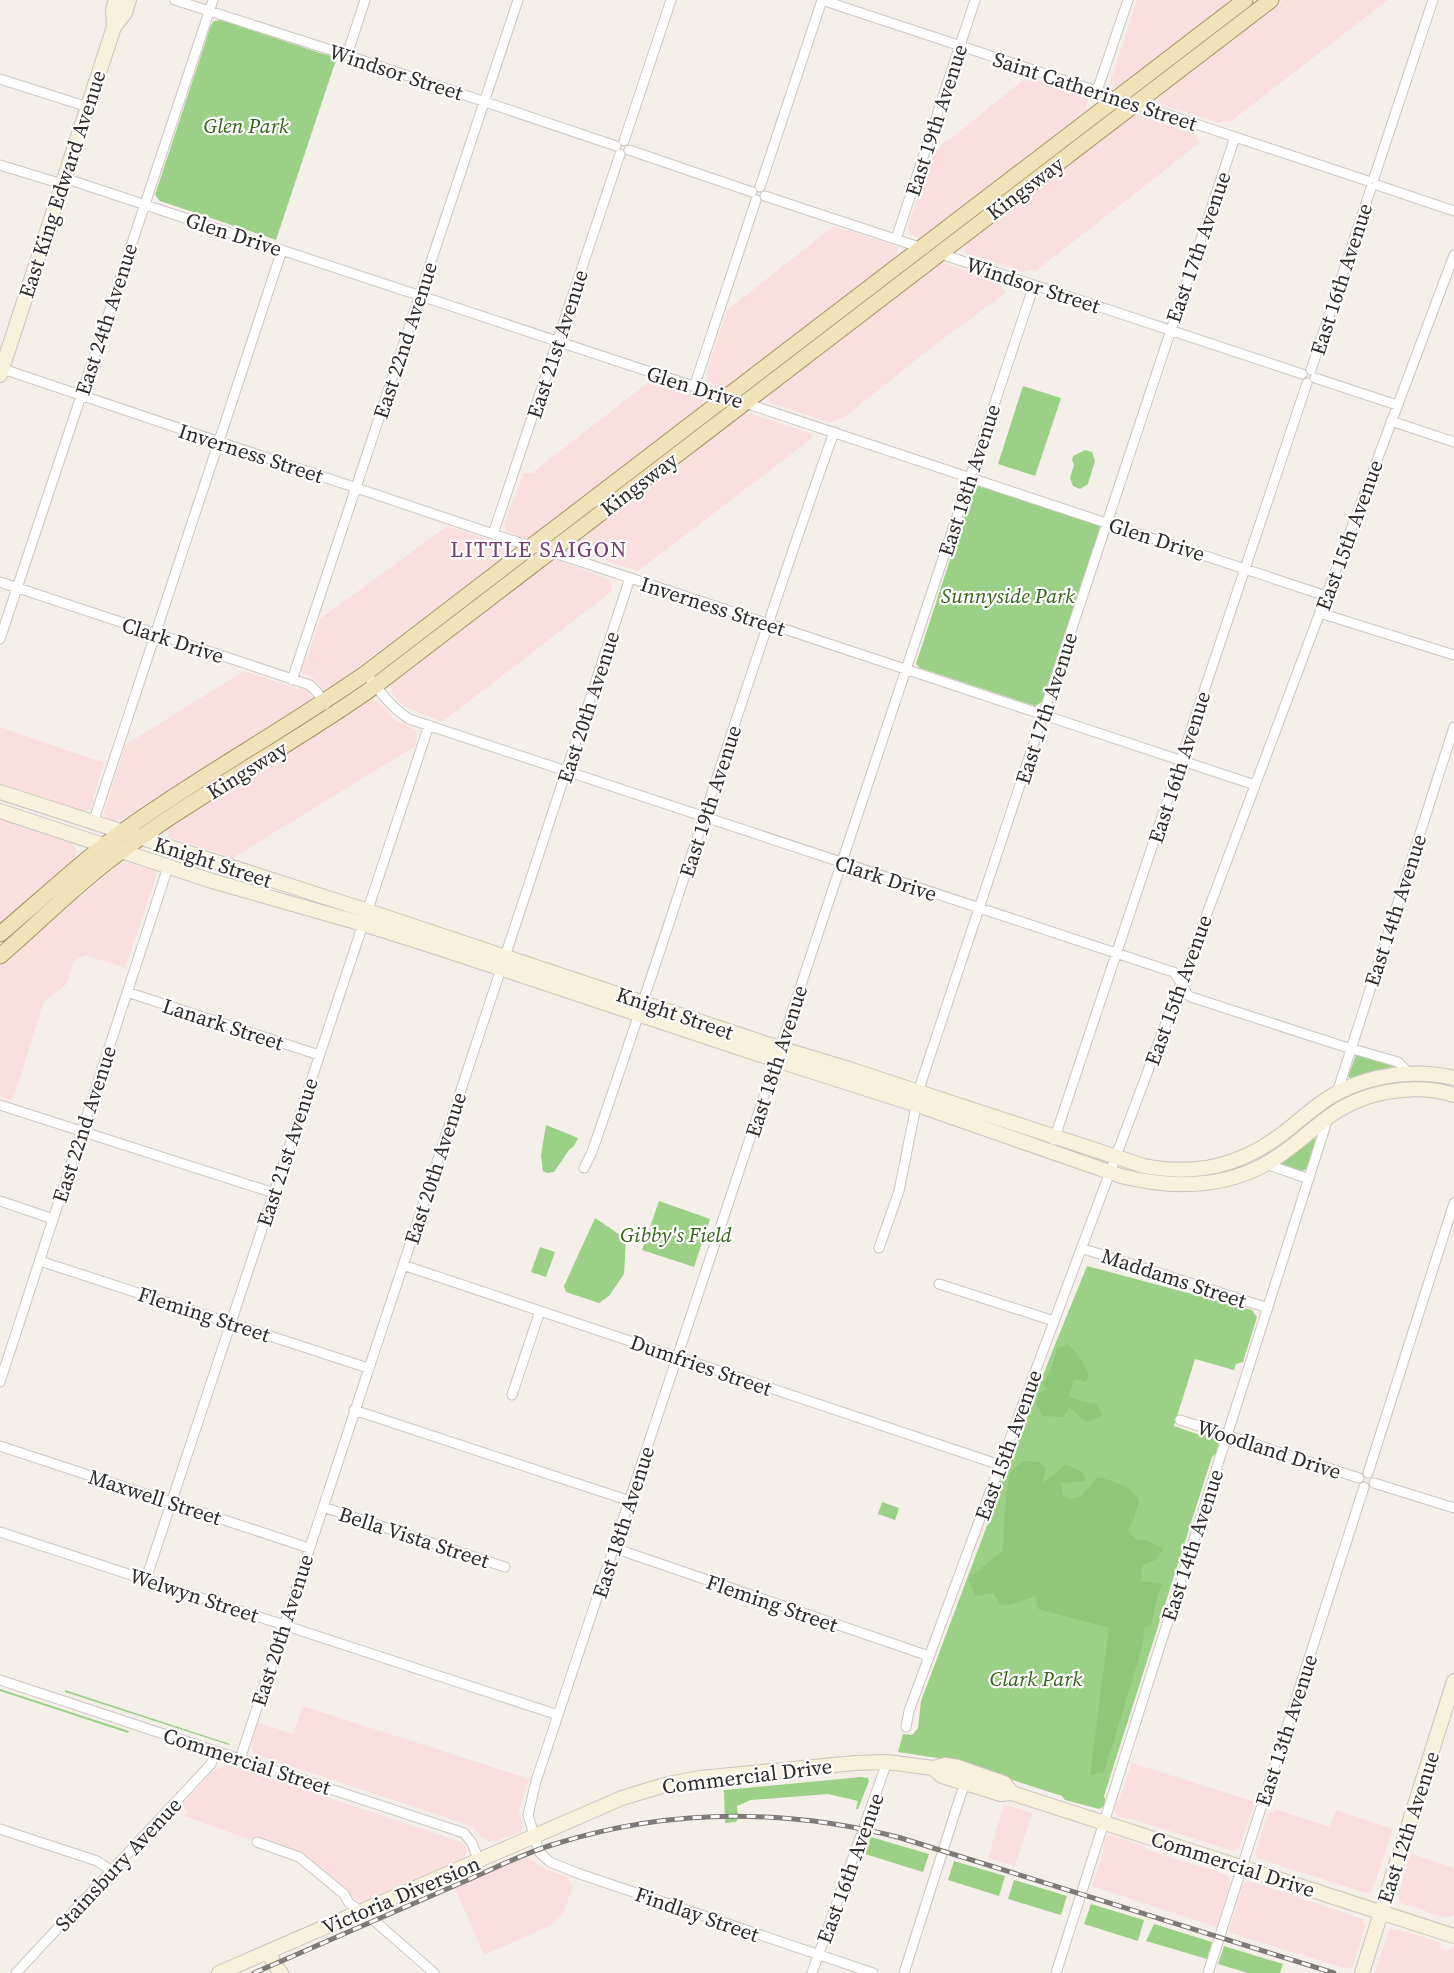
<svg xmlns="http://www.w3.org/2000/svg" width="1454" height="1973" font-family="'Source Serif 4',serif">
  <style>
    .commercial { fill: #fadfde }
    .green { fill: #9cd087 }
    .forest { fill: #8fc778 }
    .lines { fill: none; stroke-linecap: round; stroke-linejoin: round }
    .street-casing { stroke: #cbc5c0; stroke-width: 11 }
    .secondary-casing { stroke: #cbc5c0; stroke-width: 16 }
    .primary-casing { stroke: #a69568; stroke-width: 17 }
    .street { stroke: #fff; stroke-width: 9 }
    .secondary { stroke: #f8f1dc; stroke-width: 14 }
    .primary { stroke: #f1e2b9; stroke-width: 15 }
    .rail-casing { stroke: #7e7a77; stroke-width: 5 }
    .rail { stroke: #fff; stroke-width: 3; stroke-dasharray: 9; stroke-linecap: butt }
    .labels { text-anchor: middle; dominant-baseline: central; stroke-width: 4.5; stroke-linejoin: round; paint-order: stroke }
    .street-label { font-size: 21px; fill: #2d2a28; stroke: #fff }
    .park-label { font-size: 21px; font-style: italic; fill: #326517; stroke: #fff }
    .neighbourhood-label { font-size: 22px; letter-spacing: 1.5px; fill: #77406f; stroke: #fff }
  </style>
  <rect width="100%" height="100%" fill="#f5efea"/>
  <path class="commercial" d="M1137,0H1233L1120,87L1116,88L1110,84L1111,80Z
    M1283,0H1388L1230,122L1225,121L1219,123L1160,104L1159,98L1161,94Z
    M1029,78L1085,95L1088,101L1086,110L924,236L919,238L913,236L909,233L908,225L934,150L940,149L942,142L948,141L1023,80L1026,81Z
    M1134,115H1141L1196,133L1197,139L1202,141L1036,271L1031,270L1023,272L966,253L964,248L966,243Z
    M834,226L893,245L898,249V254L894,259L728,386L721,387L708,382L706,374L727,310Z
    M941,262L1001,282L1002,289L1006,290L1003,295L936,344L842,419L839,418L831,423L771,403L768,399L770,394Z
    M650,381H653L699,395L703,400L702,405L529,538H524L507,532L504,525L523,473H532Z
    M745,412L810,433L812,435L811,439L638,571L588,555H578L575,553L572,547L574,544Z
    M447,526L504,544L508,550L507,554L330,688L324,689L314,679L302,673L301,668L303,661L307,657L320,619Z
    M552,560H557L608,579L612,583L611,592L442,722L403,706L391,692L392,683Z
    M244,671L297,689L301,688L308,690L311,698L307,703L121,820L113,821L107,818L104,812L125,745Z
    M372,699L380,703L395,720L416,730L417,736L415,746L412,748L233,858L169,837L167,831L172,825Z
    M0,727L104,763L93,797L94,801L91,809L83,811L0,783Z
    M0,819L72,843L77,851L75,858L0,923Z
    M125,862L154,870L157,874L125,968L85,955L74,961L66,985L44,1001L15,1094L11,1100L0,1096V966L119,864Z
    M303,1706L529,1779L519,1811L523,1824L522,1829L518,1833L496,1841H488L479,1835L472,1826L254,1754L251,1747L257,1722L293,1734Z
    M1132,1763L1255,1802L1239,1848L1233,1851L1129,1818L1126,1819L1117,1816L1114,1811L1115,1804L1119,1800Z
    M229,1764L460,1842L466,1846L467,1852L463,1858L363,1901H358L313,1862L295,1851L259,1838L257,1842L184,1816L187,1813L182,1805L213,1771Z
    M1004,1804L1032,1813L1015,1866L988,1858Z
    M1275,1809L1330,1827L1336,1810L1393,1829L1372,1891L1366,1893L1257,1858L1255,1853L1268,1813L1274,1812Z
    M1111,1835L1143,1845L1147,1850L1227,1875L1230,1879V1885L1217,1927L1092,1886L1104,1851L1103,1845L1105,1839L1107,1836Z
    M1410,1853L1454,1868V1915L1446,1918L1399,1902L1398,1896Z
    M522,1854L544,1869L568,1877L570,1884L573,1886L563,1914L552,1925L484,1955L453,1884Z
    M1249,1881L1362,1919L1365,1927L1353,1966L1347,1969L1228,1932L1242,1887L1244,1883Z
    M1397,1929L1439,1942L1441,1949L1448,1951L1454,1947V1973H1375L1387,1935L1391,1930Z"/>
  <path class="green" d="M221,20L323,54L337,57L276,240L160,201L155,195L211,25L214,21Z
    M1023,386L1061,398L1035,476L998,464Z
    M1085,450L1092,452L1095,461L1088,484L1080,489L1073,486L1070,478L1074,465L1072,460L1073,456Z
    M976,480L1103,519L1042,702L1035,706L920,668L916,664Z
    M1356,1055L1393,1066L1392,1067L1369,1072L1351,1078L1348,1077Z
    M546,1125L578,1138L574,1146L569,1150L554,1172L547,1173L543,1171L541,1155Z
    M1312,1137H1314L1316,1141L1306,1169L1300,1172L1281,1165V1163Z
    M659,1201L710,1219L694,1267L642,1250Z
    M595,1218L626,1239L624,1274L609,1296L599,1303L566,1292L564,1286Z
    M540,1247L555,1252L546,1277L531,1272Z
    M1087,1266L1252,1310L1257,1317L1243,1362L1236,1364L1234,1370L1195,1359L1174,1426L1203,1436L1207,1434L1216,1437L1220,1444L1217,1452L1212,1457L1104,1796C1107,1802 1104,1807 1099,1809L1065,1800L1062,1796L950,1760L898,1752L903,1734L912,1735L918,1728L921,1701L1000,1491C998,1481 1008,1452 1016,1446L1052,1352Z
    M882,1502L899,1508L895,1520L878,1514Z
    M0,1689L129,1731L128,1733L0,1691Z
    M65,1690L230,1744L229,1745L65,1692Z
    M861,1777L868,1778L869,1781L858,1809H856L858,1801L828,1794L751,1800L737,1806L738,1819L736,1822L725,1823L724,1790Z
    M871,1837L929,1854L923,1872L865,1854Z
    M954,1861L1005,1876L999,1896L948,1880Z
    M1014,1880L1067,1896L1061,1915L1008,1899Z
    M1091,1904L1144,1920L1138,1941L1084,1924Z
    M1154,1924L1212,1942L1207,1959L1146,1941Z
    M1224,1946L1283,1964L1280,1973H1248L1218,1964Z"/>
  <path class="forest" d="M1068,1344L1079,1356L1089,1374L1086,1382L1074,1379L1069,1396L1081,1401L1097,1404L1103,1415L1086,1422L1069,1407L1063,1417L1043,1416L1036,1404L1040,1392L1049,1389L1043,1385L1052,1366L1057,1348Z
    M1024,1461L1039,1462L1046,1469L1042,1484L1066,1464L1082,1472L1086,1481L1061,1483L1063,1495L1071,1499L1081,1496L1098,1477C1114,1482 1131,1484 1139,1501L1134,1519L1127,1530L1136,1540H1147L1163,1549L1156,1560L1142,1565L1141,1581L1162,1584L1156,1602L1151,1625L1144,1628L1143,1644L1104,1773L1090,1775L1109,1628L1038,1609L1035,1596L1017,1603L1001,1606L993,1593L975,1596L968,1579L1003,1550L1004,1520L1009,1473Z"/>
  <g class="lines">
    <g class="street-casing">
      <path id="street" d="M175,0L337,52L616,146
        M822,0L1368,181
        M347,55L365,0
        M0,79L88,107
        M1097,91L1128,0
        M624,141L671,0
        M629,150L752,192
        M0,165L62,184
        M64,178L729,398
        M1374,178L1433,0
        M1377,185L1454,211
        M760,187L822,0
        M765,196L925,249
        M896,239L975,0
        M938,253L1302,374
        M0,368L505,538L573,559L1255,785
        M1311,370L1371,188
        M1315,378L1397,405
        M694,387L756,200
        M742,402L1326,596
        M1391,421L1454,442
        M493,534L620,154
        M0,582L310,685L317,692L325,705
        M1320,613L1454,655
        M0,639L213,0
        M366,673C379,691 391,707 409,719L1170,971L1174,972L1188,995L1191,997L1339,1045L1398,1062L1409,1073
        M292,680L518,0
        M93,823L282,250
        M127,992L319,1055
        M1337,1093L1454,727
        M0,1105L274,1193
        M1054,1140L1307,383
        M1266,1164L1309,1179
        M584,1168L592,1152C675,913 749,671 834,432
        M0,1201L53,1219
        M879,1248L899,1191L920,1086L1235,137
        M1081,1248L1268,1308
        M40,1261L368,1368
        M403,1265L1000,1465
        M939,1284L1054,1321
        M0,1382L168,867
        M512,1395L540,1311
        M354,1410L630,1501
        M1180,1420L1359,1478
        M0,1446L309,1548
        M1368,1473L1454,1203
        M1374,1483L1454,1508
        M323,1507L505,1567
        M0,1532L558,1715
        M614,1548L929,1656
        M146,1579L429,725
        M0,1680L464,1833L472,1843L479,1861
        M906,1727L909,1711L978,1524L1454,255
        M240,1759L630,578
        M0,1829L97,1861L112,1871
        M257,1842L299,1857L344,1894L349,1903L377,1923L434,1973
        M16,1973L211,1764L215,1751
        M812,1973L887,1762
        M873,1973L577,1873L550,1862L539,1852L528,1815L536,1781L1034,285
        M904,1973L961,1794L966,1783
        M1056,1973L1328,1118
        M1208,1973L1364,1487"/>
    </g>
    <g class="secondary-casing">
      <path id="secondary" d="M114,27L125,13L129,0
        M0,375L114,27L113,9L116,0
        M0,792L368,911L779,1048L849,1069L1144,1166C1196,1176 1240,1166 1282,1134C1300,1121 1317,1103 1337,1093C1372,1074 1416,1069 1454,1078
        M0,811L212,881L363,924L433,946L776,1060L917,1105L1121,1176C1169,1188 1219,1189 1264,1165C1287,1153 1306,1134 1327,1118C1361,1092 1412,1082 1454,1095
        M933,1768L942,1776L1001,1794L1012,1793L1454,1936
        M269,1952L275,1966L281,1973
        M219,1973L622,1798L668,1784L700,1778L855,1763L887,1762L933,1768L945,1765L958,1767L1004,1783L1012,1793
        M1362,1973L1454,1681"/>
    </g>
    <g class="primary-casing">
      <path id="primary" d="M0,934C44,897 86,857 133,824C209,771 290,726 366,673L1245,0
        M0,956C36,925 70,891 107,862C192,797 288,748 375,686L1271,0"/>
    </g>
    <use href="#street" class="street"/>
    <use href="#secondary" class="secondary"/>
    <use href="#primary" class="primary"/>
    <g class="rail-casing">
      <path id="rail" d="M254,1973C324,1943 393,1912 463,1882C493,1869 524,1853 555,1844C670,1808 785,1808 901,1838L1334,1973"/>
    </g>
    <use href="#rail" class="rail"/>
  </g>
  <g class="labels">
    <g class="street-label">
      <text transform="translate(396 72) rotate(18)">Windsor Street</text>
      <text transform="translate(1095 91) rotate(18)">Saint Catherines Street</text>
      <text transform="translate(936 120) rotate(-72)">East 19th Avenue</text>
      <text transform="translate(62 184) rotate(-72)">East King Edward Avenue</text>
      <text transform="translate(1025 188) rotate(-37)">Kingsway</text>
      <text transform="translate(234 234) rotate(18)">Glen Drive</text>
      <text transform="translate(1198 247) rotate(-71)">East 17th Avenue</text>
      <text transform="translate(1341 279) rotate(-72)">East 16th Avenue</text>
      <text transform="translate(1033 285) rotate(18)">Windsor Street</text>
      <text transform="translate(106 319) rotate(-72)">East 24th Avenue</text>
      <text transform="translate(405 340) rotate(-72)">East 22nd Avenue</text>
      <text transform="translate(557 344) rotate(-72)">East 21st Avenue</text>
      <text transform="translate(695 387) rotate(17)">Glen Drive</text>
      <text transform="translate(251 453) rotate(18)">Inverness Street</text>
      <text transform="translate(969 480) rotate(-72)">East 18th Avenue</text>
      <text transform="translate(639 484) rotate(-37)">Kingsway</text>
      <text transform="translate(1349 535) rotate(-70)">East 15th Avenue</text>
      <text transform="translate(1157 539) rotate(18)">Glen Drive</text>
      <text transform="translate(713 606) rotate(18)">Inverness Street</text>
      <text transform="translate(173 640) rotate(18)">Clark Drive</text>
      <text transform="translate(588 707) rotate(-72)">East 20th Avenue</text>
      <text transform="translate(1046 708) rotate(-72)">East 17th Avenue</text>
      <text transform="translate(1179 767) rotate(-72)">East 16th Avenue</text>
      <text transform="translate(247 770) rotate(-32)">Kingsway</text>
      <text transform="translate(710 801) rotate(-72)">East 19th Avenue</text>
      <text transform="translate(213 862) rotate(18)">Knight Street</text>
      <text transform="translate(886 878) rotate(18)">Clark Drive</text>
      <text transform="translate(1395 910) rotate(-72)">East 14th Avenue</text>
      <text transform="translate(1178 990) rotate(-70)">East 15th Avenue</text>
      <text transform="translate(675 1013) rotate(19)">Knight Street</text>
      <text transform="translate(223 1024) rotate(18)">Lanark Street</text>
      <text transform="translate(776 1061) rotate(-72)">East 18th Avenue</text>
      <text transform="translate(84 1124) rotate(-72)">East 22nd Avenue</text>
      <text transform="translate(287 1152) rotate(-72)">East 21st Avenue</text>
      <text transform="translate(435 1168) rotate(-72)">East 20th Avenue</text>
      <text transform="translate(1174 1278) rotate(18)">Maddams Street</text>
      <text transform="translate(204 1314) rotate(18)">Fleming Street</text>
      <text transform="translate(701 1365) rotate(19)">Dumfries Street</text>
      <text transform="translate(1008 1445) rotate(-70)">East 15th Avenue</text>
      <text transform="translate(1269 1449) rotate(18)">Woodland Drive</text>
      <text transform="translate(155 1497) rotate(18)">Maxwell Street</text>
      <text transform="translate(623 1522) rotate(-72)">East 18th Avenue</text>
      <text transform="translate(414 1537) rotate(18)">Bella Vista Street</text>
      <text transform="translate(1192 1545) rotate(-72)">East 14th Avenue</text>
      <text transform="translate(194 1595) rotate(18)">Welwyn Street</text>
      <text transform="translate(772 1603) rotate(19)">Fleming Street</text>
      <text transform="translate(282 1630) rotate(-72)">East 20th Avenue</text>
      <text transform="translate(1286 1730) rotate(-72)">East 13th Avenue</text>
      <text transform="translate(247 1761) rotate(18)">Commercial Street</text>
      <text transform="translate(747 1776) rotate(-7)">Commercial Drive</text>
      <text transform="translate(1408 1827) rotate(-72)">East 12th Avenue</text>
      <text transform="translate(118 1864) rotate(-47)">Stainsbury Avenue</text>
      <text transform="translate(1233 1864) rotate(18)">Commercial Drive</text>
      <text transform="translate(850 1868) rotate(-70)">East 16th Avenue</text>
      <text transform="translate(401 1895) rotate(-23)">Victoria Diversion</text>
      <text transform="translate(697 1914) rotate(19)">Findlay Street</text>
    </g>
    <g class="park-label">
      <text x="246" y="125">Glen Park</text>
      <text x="1008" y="595">Sunnyside Park</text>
      <text x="676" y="1234">Gibby's Field</text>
      <text x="1036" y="1678">Clark Park</text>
    </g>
    <g class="neighbourhood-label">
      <text x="539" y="549">LITTLE SAIGON</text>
    </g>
  </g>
</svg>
